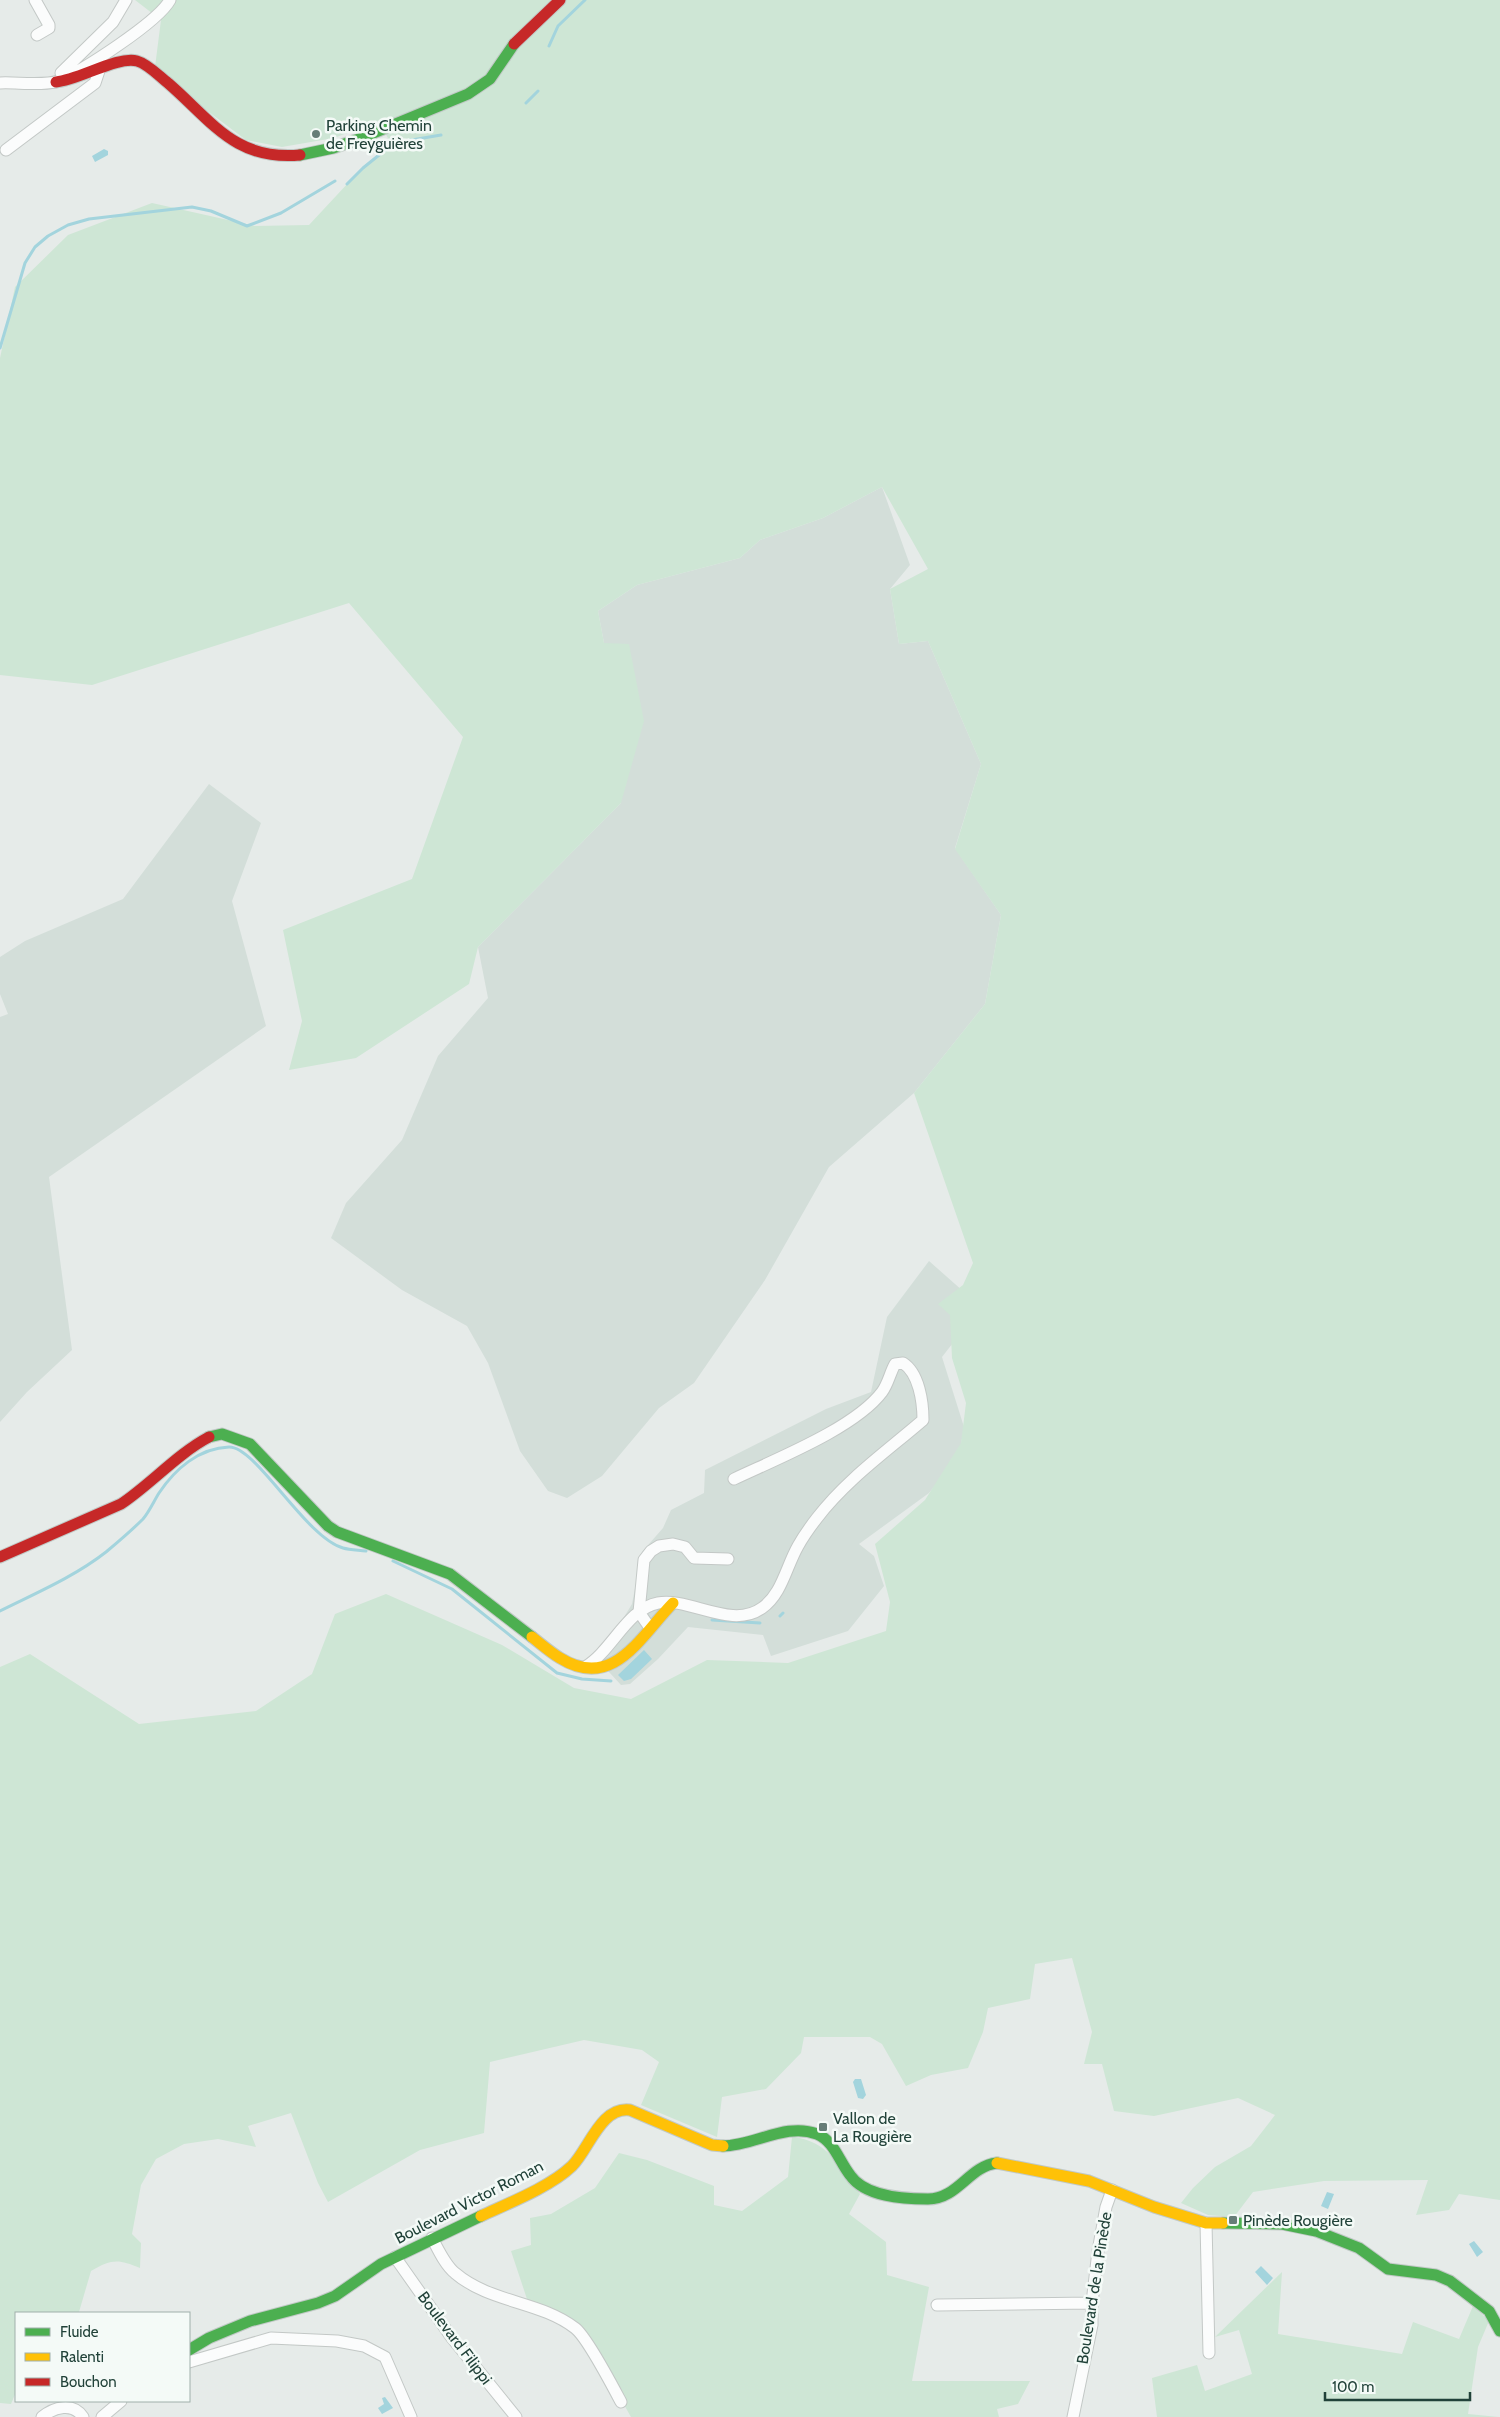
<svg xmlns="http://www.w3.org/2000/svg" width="1500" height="2417" font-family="Cabin,sans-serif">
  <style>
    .built { fill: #d3ded9 }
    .green { fill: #cee6d5 }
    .water { fill: #a3d4dd }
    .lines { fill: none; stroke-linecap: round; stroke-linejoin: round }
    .stream { stroke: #a3d4dd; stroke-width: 3 }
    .street-casing { stroke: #c3c8c6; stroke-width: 13 }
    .fast-casing { stroke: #c1c9c6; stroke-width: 13 }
    .slow-casing { stroke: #c1c9c6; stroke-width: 13 }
    .jam-casing { stroke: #c1c9c6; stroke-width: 13 }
    .street { stroke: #fbfcfc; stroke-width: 11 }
    .fast { stroke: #4caf50; stroke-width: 11 }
    .slow { stroke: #ffc107; stroke-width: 11 }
    .jam { stroke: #c62828; stroke-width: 11 }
    .poi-dot { fill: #667d77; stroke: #f4faf7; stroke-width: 2 }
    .labels { text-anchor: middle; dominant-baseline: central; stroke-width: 5; stroke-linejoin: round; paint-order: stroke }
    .poi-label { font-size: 16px; fill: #214239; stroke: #f4faf7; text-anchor: start }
    .street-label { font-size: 16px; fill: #214239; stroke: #f4faf7 }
  </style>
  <rect width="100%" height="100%" fill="#e6ebe9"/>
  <path class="built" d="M882,487L910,565L890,589L899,644L928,641L981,764L955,848L1001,915L985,1004L914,1093L829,1167L765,1280L694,1383L659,1408L602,1476L567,1498L548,1491L520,1451L488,1363L467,1326L402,1290L331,1238L346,1203L402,1140L438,1056L488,998L478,947L621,803L604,643L598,611L637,585L740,558L760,540L823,518Z
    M209,784L261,823L232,901L266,1026L49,1177L72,1350L27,1392L0,1422V1017L8,1014L0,994V957L25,941L123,899Z
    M929,1261L981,1307L942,1357L964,1427L959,1456L929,1493L859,1544L874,1556L884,1586L848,1631L771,1656L763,1635L688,1627L658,1659L630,1684L621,1685L609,1672L598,1650L618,1627L632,1604L642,1552L663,1528L671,1510L704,1493L705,1470L826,1409L871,1392L887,1317Z"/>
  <path class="green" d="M135,0H1500V2200L1459,2194L1449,2210L1416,2215L1428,2180L1324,2181L1253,2192L1234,2217L1208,2215L1181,2203L1193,2188L1215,2167L1251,2146L1275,2115L1238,2098L1154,2116L1114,2111L1102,2064H1084L1092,2032L1072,1958L1035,1964L1030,1999L988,2008L983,2032L968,2068L931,2075L906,2086L882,2044L870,2037H804L801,2053L766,2089L722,2097L717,2137L641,2105L659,2062L642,2050L584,2040L490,2062L484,2133L420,2150L328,2202L318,2183L291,2113L248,2126L256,2147L218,2139L184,2144L156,2159L141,2185L132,2234L141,2243L140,2268C118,2259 112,2259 91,2271L79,2312L80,2313H16V2392L11,2404L0,2403V1667L30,1654L139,1724L256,1711L312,1674L335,1614L386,1594L502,1645L574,1688L631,1699L707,1660L788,1663L886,1631L890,1602L875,1544L925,1500L961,1443L966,1403L952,1358L950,1315L938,1304L963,1285L973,1263L914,1093L985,1004L1001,915L955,849L981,764L928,641L899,644L890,589L928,569L882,487L823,518L760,540L740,558L637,585L598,611L604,643L629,644L644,721L621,803L478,947L469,984L356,1058L289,1070L302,1021L283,930L412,879L463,737L349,603L92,685L0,675V358L15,287L68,235L152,203L255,226L309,225L363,167L391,144L379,121L334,138L282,147L246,140L189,97L155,67L161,20Z
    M792,2137C828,2140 841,2168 860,2194L849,2214L886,2242L887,2275L929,2287L912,2381H1030L1018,2404L997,2409L999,2417H631L581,2329L528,2302L511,2251L531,2245L530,2218L551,2214L595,2188L619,2153L647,2160L714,2186V2205L742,2211L788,2177Z
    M1282,2272L1278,2334L1402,2354L1413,2322L1459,2339L1473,2306L1489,2321L1478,2347L1468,2414L1499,2417H1157L1152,2378L1197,2365L1205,2391L1252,2374L1239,2330L1215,2337Z"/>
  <path class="water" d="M104,149L108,151V155L95,162L92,156Z
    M644,1650L652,1659L631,1679L624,1681L618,1675Z
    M855,2079H861L866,2095L863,2099L858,2098L853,2082Z
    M1327,2192L1334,2194L1328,2209L1321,2206Z
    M1474,2241L1483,2252L1477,2257L1469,2244Z
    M1261,2266L1273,2278L1267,2285L1255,2272Z
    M385,2397L393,2408L382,2414L378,2408L384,2404L382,2398Z"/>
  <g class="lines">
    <path class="stream" d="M549,46L558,26L585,0
      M526,103L538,91
      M347,184L363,168L394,143L441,135
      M0,348L25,263L35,247L48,236L68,225L89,219L192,207L211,211L247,226L281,213L335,181
      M393,1561L452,1589L557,1673L582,1679L611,1681
      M0,1611C36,1593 74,1577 106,1552C118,1542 132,1530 143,1519C149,1512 154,1501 159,1493C175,1469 199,1448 229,1447C256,1446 305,1537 343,1548C350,1550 359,1550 366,1551
      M780,1616L783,1613
      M712,1620L760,1623"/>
    <g class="street-casing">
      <path id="street" d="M35,0L49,25V28L37,35
        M61,73L113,22L126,0
        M0,83C14,82 46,86 58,81C82,71 158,22 170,0
        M6,150L95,83L99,71
        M650,1628L639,1612L644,1560L651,1551L659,1546L673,1544L685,1547L694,1558L728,1559
        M585,1667C612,1651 627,1609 658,1603C689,1597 732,1630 762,1608C782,1594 786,1567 798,1546C803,1537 810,1527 817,1518C846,1480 887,1451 923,1420C923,1402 919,1373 903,1363L895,1364C890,1373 888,1384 882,1392C855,1428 776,1459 734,1479
        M1206,2223L1209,2353
        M432,2238C438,2249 445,2265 455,2273C490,2303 540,2301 575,2328C587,2337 613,2387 621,2402
        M395,2257L452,2338L516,2417
        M937,2305L1092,2303
        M189,2362L271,2338L337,2341L364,2346L385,2357L411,2417
        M42,2417C54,2407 73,2402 83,2417
        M102,2417L121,2401
        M1073,2417L1092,2325V2303L1098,2251L1106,2207L1112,2190"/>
    </g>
    <g class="fast-casing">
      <path id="fast" d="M300,155L333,148L359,139L468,94L490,79L514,44
        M209,1437L222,1434L250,1444L328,1526L337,1532L450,1574L532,1637
        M723,2146C754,2146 786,2122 817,2134C834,2141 839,2161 850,2175C865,2197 903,2199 928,2199C958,2199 969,2166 997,2163
        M1223,2223L1282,2224L1316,2231L1359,2248L1388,2269L1436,2275L1450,2281L1489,2311L1500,2331
        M189,2350L209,2338L250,2321L318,2303L335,2296L381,2264L481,2216"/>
    </g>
    <g class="slow-casing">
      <path id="slow" d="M532,1637C541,1644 550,1652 560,1658C613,1691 640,1637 673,1603
        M997,2163L1089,2181L1154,2207L1206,2223H1223
        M481,2216C509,2203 550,2187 572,2166C589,2149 601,2106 630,2110L712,2145L723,2146"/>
    </g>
    <g class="jam-casing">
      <path id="jam" d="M514,44L560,0
        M56,82C79,80 117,56 137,61C148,64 159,76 168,83C212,121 235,161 300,155
        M0,1557L121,1504C151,1484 177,1454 209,1437"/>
    </g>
    <use href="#street" class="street"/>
    <use href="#fast" class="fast"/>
    <use href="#slow" class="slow"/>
    <use href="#jam" class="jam"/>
  </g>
  <g class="poi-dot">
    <circle cx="316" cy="134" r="5"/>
    <rect x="818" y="2122" width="10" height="10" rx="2.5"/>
    <rect x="1228" y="2215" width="10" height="10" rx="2.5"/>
  </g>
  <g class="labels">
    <g class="poi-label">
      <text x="326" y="125">Parking Chemin<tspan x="326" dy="18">de Freyguières</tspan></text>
      <text x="833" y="2118">Vallon de<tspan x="833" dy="18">La Rougière</tspan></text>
      <text x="1243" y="2220">Pinède Rougière</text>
    </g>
    <g class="street-label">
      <text transform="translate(469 2202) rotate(-27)">Boulevard Victor Roman</text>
      <text transform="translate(1094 2288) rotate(-81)">Boulevard de la Pinède</text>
      <text transform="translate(455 2338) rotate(53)">Boulevard Filippi</text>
    </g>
  </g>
  <rect x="15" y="2312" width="175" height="90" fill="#f4faf7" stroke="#a0b0ab"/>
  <rect x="25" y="2328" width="25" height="8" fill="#4caf50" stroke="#a0b0ab"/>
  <text x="60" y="2337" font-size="15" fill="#214239">Fluide</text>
  <rect x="25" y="2353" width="25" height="8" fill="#ffc107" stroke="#a0b0ab"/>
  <text x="60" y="2362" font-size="15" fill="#214239">Ralenti</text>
  <rect x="25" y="2378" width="25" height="8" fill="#c62828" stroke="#a0b0ab"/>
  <text x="60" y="2387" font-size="15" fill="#214239">Bouchon</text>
  <path d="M1325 2392v8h145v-8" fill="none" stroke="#214239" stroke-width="2.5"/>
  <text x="1332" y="2392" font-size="15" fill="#214239" stroke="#f4faf7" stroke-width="4" paint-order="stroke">100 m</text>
</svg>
